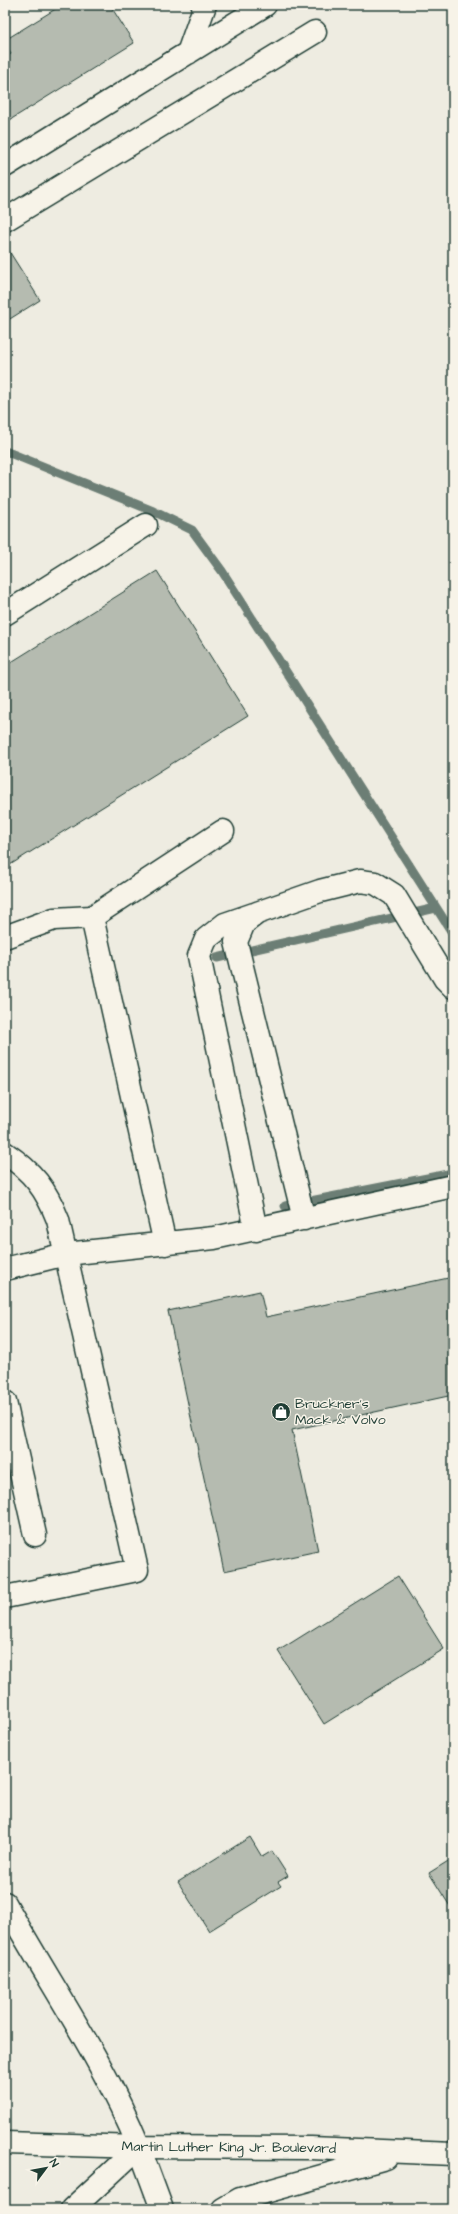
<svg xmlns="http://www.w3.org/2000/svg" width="458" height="2214" font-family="'Architects Daughter',sans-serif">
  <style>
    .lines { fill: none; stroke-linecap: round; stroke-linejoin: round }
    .stream { stroke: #6c7e74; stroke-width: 9 }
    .building { fill: #b5bbb0; stroke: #1f3d34 }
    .minor-casing { stroke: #1f3d34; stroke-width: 25 }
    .major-casing { stroke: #1f3d34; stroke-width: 25 }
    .highway-casing { stroke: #1f3d34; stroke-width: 25 }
    .minor { stroke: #f7f3e8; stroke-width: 22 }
    .major { stroke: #f7f3e8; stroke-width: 22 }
    .highway { stroke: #f7f3e8; stroke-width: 22 }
    .labels { text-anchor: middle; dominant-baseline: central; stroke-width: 3; stroke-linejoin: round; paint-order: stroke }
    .poi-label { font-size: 14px; fill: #1f3d34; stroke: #f7f3e8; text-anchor: start }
    .street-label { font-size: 14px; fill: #1f3d34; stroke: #f7f3e8 }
  </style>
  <rect width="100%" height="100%" fill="#eeece1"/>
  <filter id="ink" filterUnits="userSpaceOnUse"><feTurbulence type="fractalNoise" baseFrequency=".025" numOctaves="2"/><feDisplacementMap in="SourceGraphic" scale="8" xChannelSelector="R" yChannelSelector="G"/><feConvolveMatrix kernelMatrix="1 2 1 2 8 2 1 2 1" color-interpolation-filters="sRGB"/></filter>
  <g filter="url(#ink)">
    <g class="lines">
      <path class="stream" d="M5,451L153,511L192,530L222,571L453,934
        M217,958L436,908
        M285,1206L453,1173"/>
    </g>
    <path class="building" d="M62,5H110L134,43L5,123V58L11,54L5,45V40Z
      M9,251L40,300L5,322V254Z
      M157,571L248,716L5,868V666Z
      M453,1277V1395L292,1430L318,1551L224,1571L168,1311L260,1291L266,1317Z
      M398,1576L444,1649L324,1724L278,1651Z
      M250,1837L262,1857L272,1851L288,1876L278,1882L281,1886L209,1931L178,1882Z
      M453,1858V1911L429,1873Z"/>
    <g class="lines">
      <g class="minor-casing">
        <path id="minor" d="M188,53L205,5
          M5,166L265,5
          M5,220L315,32
          M5,614L146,525
          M254,914L225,924L206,939L199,956L256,1230
          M92,917L165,1244
          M5,937L54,919L92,917L223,831
          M5,1153C33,1172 46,1189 58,1220L137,1570L5,1597
          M304,1219L236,942L244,923L257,913L320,891L360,881L375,883L394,895L445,979L453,987
          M5,1269L66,1254L214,1238L453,1186
          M5,1402L35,1535"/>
      </g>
      <g class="major-casing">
        <g id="major">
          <path id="s1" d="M5,2143L139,2147L311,2148L453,2154"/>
          <path d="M139,2147L162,2209"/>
          <path d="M223,2209L240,2199L386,2158"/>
        </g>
      </g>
      <g class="highway-casing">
        <path id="highway" d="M5,1903C50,1984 104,2061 139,2147L72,2209"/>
      </g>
      <use href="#minor" class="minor"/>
      <use href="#major" class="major"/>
      <use href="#highway" class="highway"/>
    </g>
  </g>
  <defs>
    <g id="shop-disc" transform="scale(1)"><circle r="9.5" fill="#1f3d34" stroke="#f7f3e8"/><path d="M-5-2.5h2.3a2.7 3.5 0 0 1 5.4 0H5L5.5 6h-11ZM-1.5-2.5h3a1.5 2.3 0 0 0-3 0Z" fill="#fff"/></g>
  </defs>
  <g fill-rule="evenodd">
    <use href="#shop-disc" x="281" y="1412"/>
  </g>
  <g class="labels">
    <g class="poi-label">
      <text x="295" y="1404">Bruckner's<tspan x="295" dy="16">Mack &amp; Volvo</tspan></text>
    </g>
    <g class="street-label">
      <text stroke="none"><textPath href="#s1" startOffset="224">Martin Luther King Jr. Boulevard</textPath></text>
    </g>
  </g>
  <rect width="458" height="2214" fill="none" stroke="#f7f3e8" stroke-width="20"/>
  <rect x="10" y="10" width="438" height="2194" fill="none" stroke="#1f3d34" stroke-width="1.5" filter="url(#ink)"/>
  <g transform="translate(46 2168) rotate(58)" stroke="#f7f3e8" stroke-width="3" paint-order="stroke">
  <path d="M0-3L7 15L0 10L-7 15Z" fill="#1f3d34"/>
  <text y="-6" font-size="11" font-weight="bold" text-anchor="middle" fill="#1f3d34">N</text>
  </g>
</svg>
